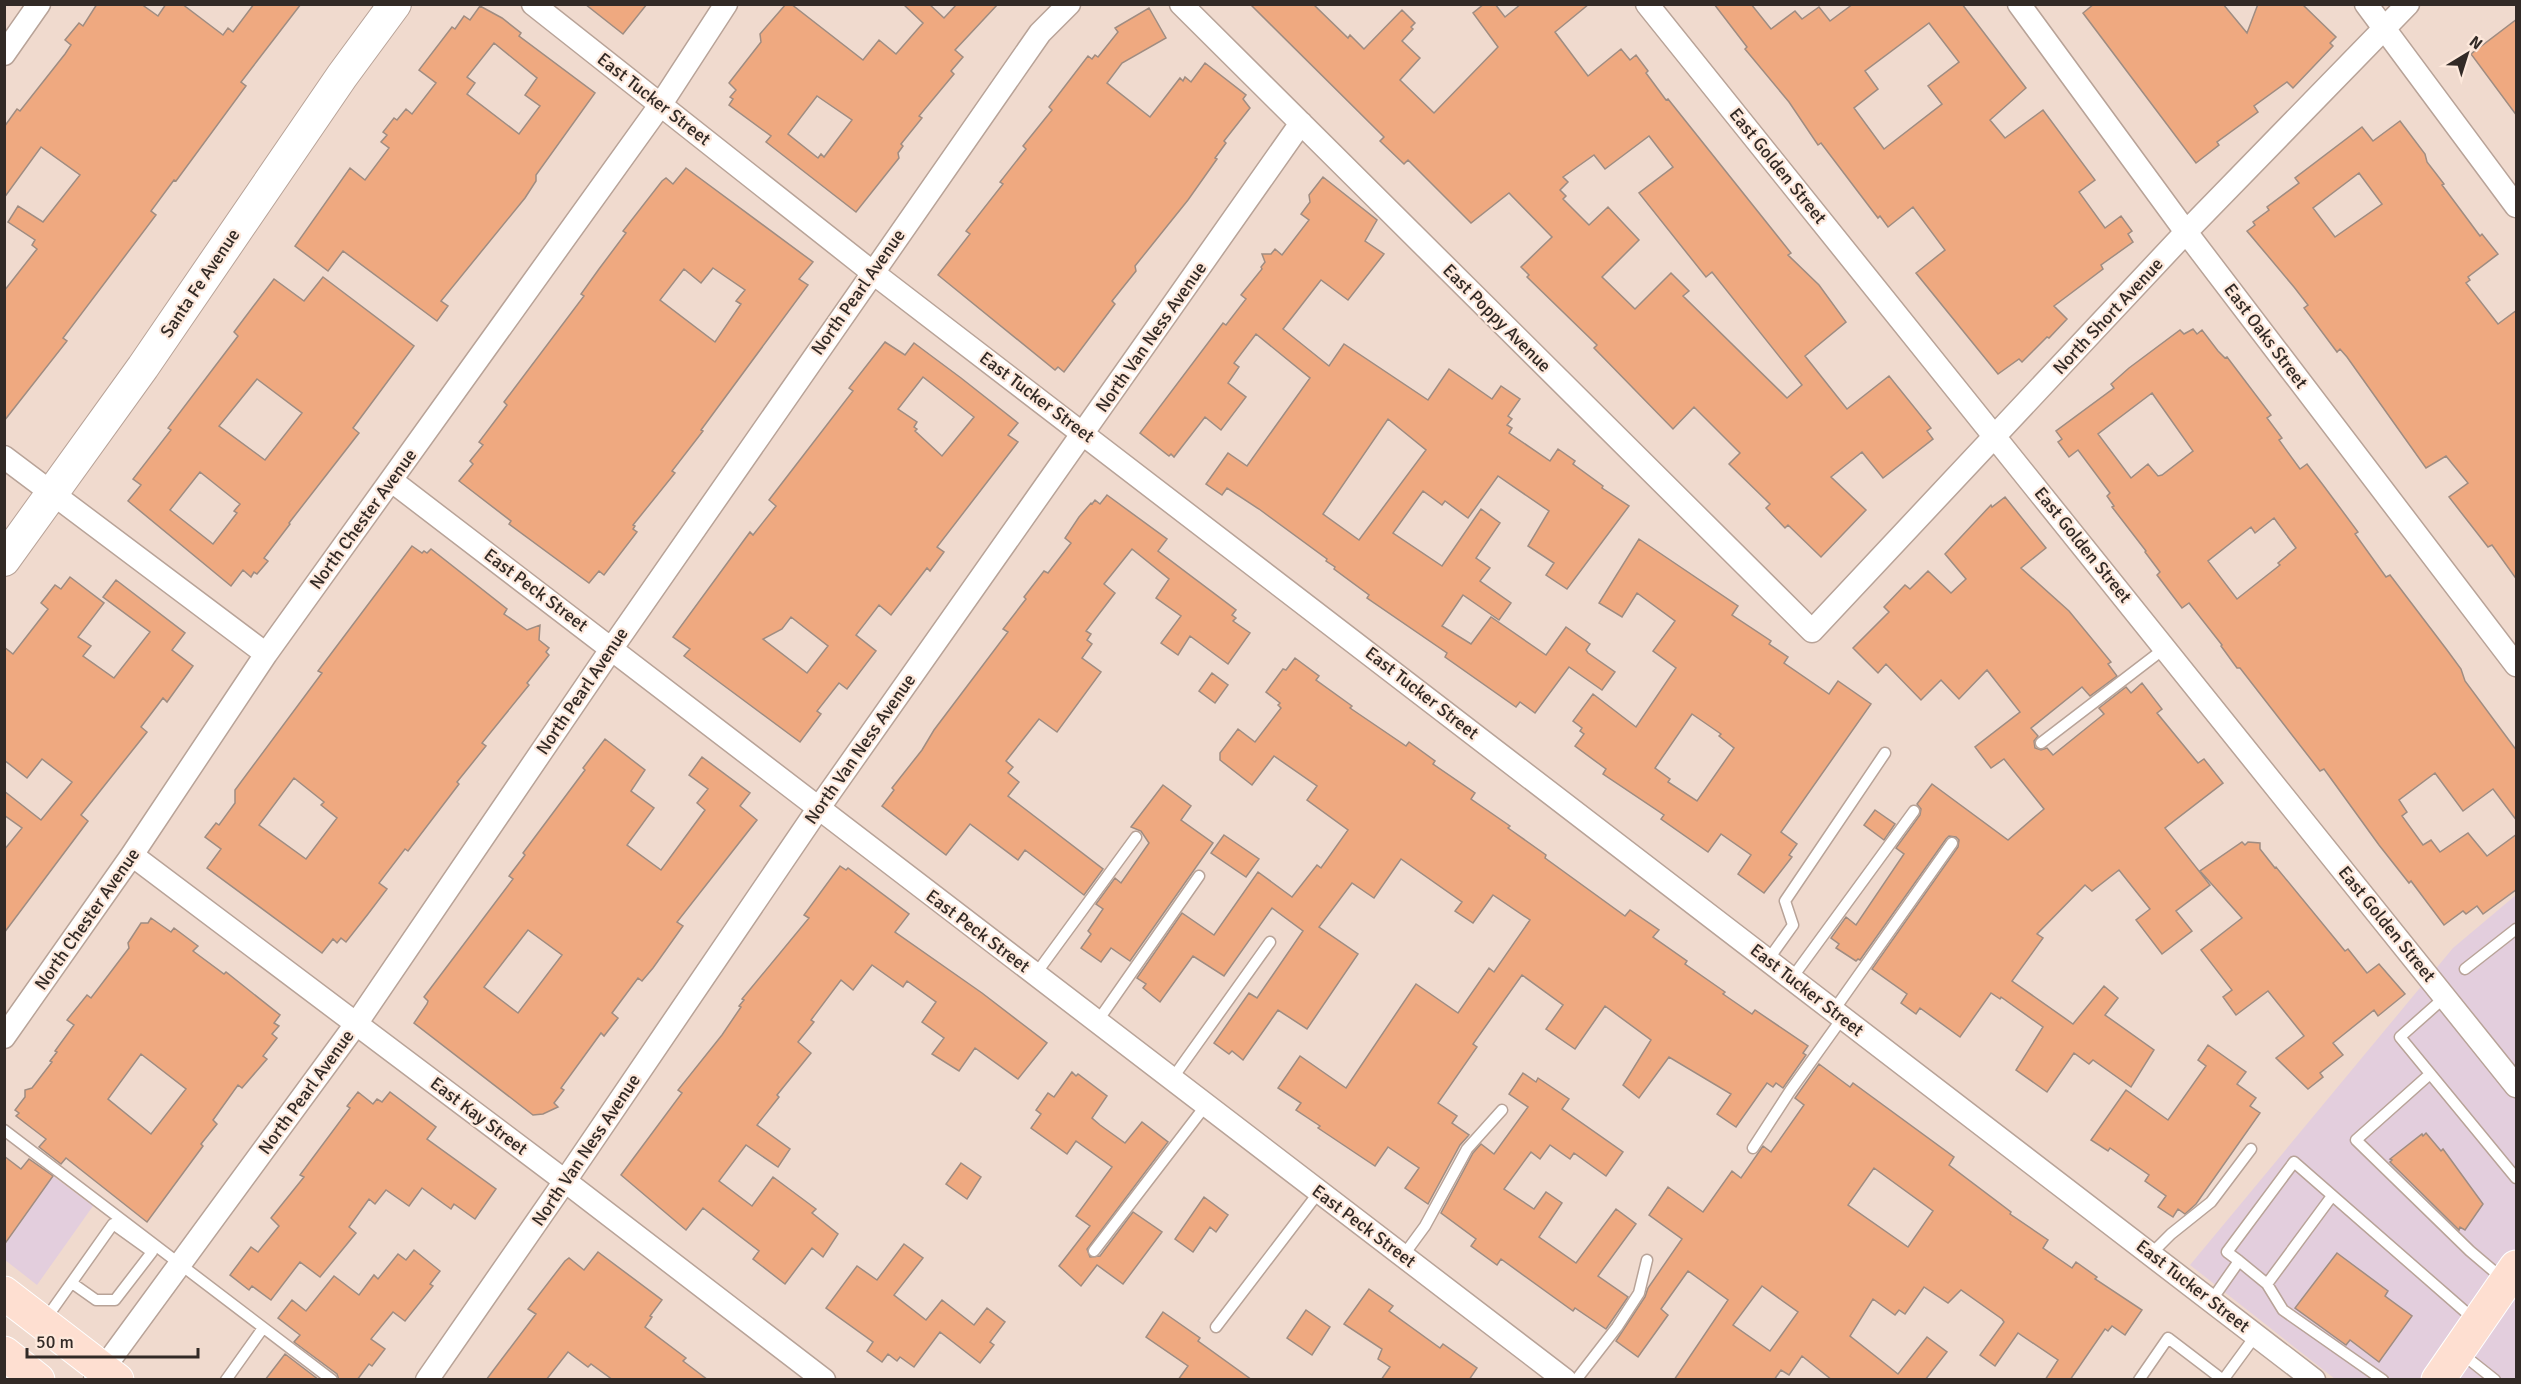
<svg xmlns="http://www.w3.org/2000/svg" width="2521" height="1384" font-family="Signika,sans-serif">
  <style>
    .commercial { fill: #e3cedd }
    .building { fill: #efa980; stroke: #9f8c81; stroke-width: 1.5; fill-rule: evenodd }
    .lines { fill: none; stroke-linecap: round; stroke-linejoin: round }
    .service-casing { stroke: #b8a398; stroke-width: 13 }
    .minor-casing { stroke: #b8a398; stroke-width: 25 }
    .secondary-casing { stroke: #b8a398; stroke-width: 34 }
    .primary-casing { stroke: #fff; stroke-width: 35 }
    .service { stroke: #fff; stroke-width: 10 }
    .minor { stroke: #fff; stroke-width: 22 }
    .secondary { stroke: #fff; stroke-width: 32 }
    .primary { stroke: #fedfd1; stroke-width: 33 }
    .labels { text-anchor: middle; dominant-baseline: central; stroke-width: 4.5; stroke-linejoin: round; paint-order: stroke }
    .street-label { font-size: 18px; fill: #322a26; stroke: #fde8db }
  </style>
  <rect width="100%" height="100%" fill="#f0dace"/>
  <path class="commercial" d="M2516,895V1379H2335L2190,1265L2453,948Z
    M53,1176L93,1206L37,1285L5,1260V1245Z"/>
  <path class="building" d="M97,4H141L158,16L166,4H182L223,35L228,28L233,32L254,4H301L241,82L246,86L176,181L174,180L151,211L156,215L63,338L67,341L4,421V291L37,249L32,245L35,240L8,222L18,206L43,222L80,175L41,147L4,198V127L17,109L20,111L65,54L71,45L65,40L79,23L83,26Z
    M585,4H647L623,34Z
    M786,4H791L863,60L879,40L896,54L923,23L903,4H929L944,18L957,4H998L955,50L963,57L951,71L954,74L919,116L922,118L901,144L903,146L898,153L899,158L856,212L766,142L771,136L729,105L733,99L730,97L736,90L729,83L761,42L760,34ZM817,96L852,120L824,157L821,154L818,158L788,134Z
    M1250,4H1313L1348,38L1350,35L1364,49L1402,10L1415,23L1411,27L1413,29L1402,41L1420,58L1400,80L1434,113L1498,47L1473,13L1484,4H1495L1505,17L1521,4H1589L1555,32L1588,76L1621,49L1630,60L1636,55L1648,71L1646,73L1666,100L1668,99L1791,253L1788,255L1819,285L1846,322L1805,356L1847,409L1889,376L1931,428L1927,431L1933,439L1883,478L1862,452L1831,477L1866,510L1821,557L1788,525L1785,528L1766,508L1770,504L1729,464L1740,453L1694,407L1673,429L1594,348L1597,345L1527,277L1529,275L1521,267L1552,237L1509,193L1471,223L1408,160L1404,164L1380,141L1384,137ZM1649,136L1673,167L1639,193L1706,277L1712,272L1802,385L1787,398L1683,296L1689,291L1671,273L1635,309L1602,277L1639,240L1608,207L1589,225L1563,199L1566,196L1560,190L1568,182L1563,177L1594,155L1605,169Z
    M1714,4H1751L1771,29L1795,11L1802,19L1819,7L1830,21L1853,4H1962L2026,88L1990,120L2005,138L2043,110L2095,180L2079,192L2105,228L2121,216L2132,231L2128,234L2133,242L2101,265L2103,269L2054,306L2067,319L2049,338L2047,337L2022,362L2019,359L1998,374L1916,273L1945,250L1913,207L1888,227L1880,216L1878,218L1821,143L1818,145L1789,102L1745,49L1747,47ZM1929,23L1959,62L1928,86L1942,104L1884,149L1854,108L1878,89L1865,71Z
    M2094,4H2223L2247,33L2258,4H2302L2336,37L2330,43L2333,46L2293,88L2287,82L2254,106L2258,112L2217,142L2219,145L2196,163L2083,13Z
    M480,6L502,18L521,33L519,36L595,93L536,175V181L525,198L441,301L448,306L437,321L343,251L328,271L295,246L350,168L365,180L389,148L381,142L387,135L383,132L394,118L397,120L406,109L412,114L436,83L419,70L452,27L455,29L464,16L470,20ZM494,43L537,78L525,95L540,106L519,134L467,94L475,83L467,77Z
    M1149,8L1166,38L1122,63L1107,83L1150,117L1180,78L1183,81L1185,77L1191,82L1205,63L1246,95L1243,99L1250,108L1224,141L1226,143L1215,158L1217,159L1188,200L1135,266L1136,271L1112,301L1115,304L1064,372L1058,367L1055,370L938,275L970,234L966,231L1003,184L1000,182L1026,149L1023,146L1052,110L1049,107L1088,56L1092,59L1095,55L1098,57L1118,32L1115,28Z
    M2517,19V116L2471,54Z
    M2400,121L2425,154L2427,162L2444,184L2442,185L2480,236L2482,234L2498,254L2468,277L2470,280L2466,283L2498,324L2517,310V580L2492,545L2488,547L2449,497L2468,483L2446,456L2426,468L2347,357L2340,349L2337,352L2304,308L2308,305L2294,287L2247,231L2255,225L2253,222L2269,210L2267,207L2299,183L2295,178L2362,127L2373,141ZM2359,173L2382,204L2335,237L2313,208Z
    M686,168L813,262L799,279L808,285L701,430L703,431L672,471L675,473L633,525L635,526L633,529L637,532L604,575L599,571L589,583L509,524L511,521L459,481L473,464L470,461L483,445L479,442L507,405L504,402L584,296L581,294L599,269L626,233L623,231L662,181L666,178L673,184ZM713,268L745,290L736,301L741,304L715,342L660,300L684,269L701,283Z
    M1323,177L1377,220L1365,241L1384,254L1348,300L1321,280L1283,329L1329,366L1344,344L1428,400L1449,369L1492,399L1501,386L1520,399L1508,416L1512,419L1507,425L1512,428L1509,433L1550,461L1558,449L1575,461L1573,464L1603,486L1602,488L1629,506L1567,589L1546,575L1554,563L1528,546L1549,511L1498,476L1468,518L1445,501L1442,505L1423,491L1393,533L1442,566L1481,509L1500,523L1476,558L1490,568L1480,581L1511,603L1499,620L1463,595L1442,626L1471,644L1491,617L1546,655L1566,627L1590,644L1586,650L1588,653L1615,672L1602,690L1569,667L1535,713L1520,702L1516,707L1445,657L1447,653L1367,598L1369,595L1334,569L1335,567L1326,561L1327,559L1259,509L1227,488L1222,495L1206,484L1228,453L1247,466L1310,378L1256,334L1234,363L1239,367L1228,383L1246,397L1221,430L1205,417L1174,457L1171,454L1169,456L1140,433L1223,323L1226,325L1246,299L1241,295L1262,269L1261,267L1265,262L1262,254H1271L1275,249L1282,255L1309,220L1301,214L1310,202L1309,195ZM1388,419L1426,450L1359,540L1323,514Z
    M323,277L414,346L353,428L359,433L289,523L290,524L264,558L268,561L257,574L254,572L251,577L243,570L231,586L128,501L141,485L133,479L171,430L168,428L238,336L234,332L274,279L304,301ZM257,379L302,413L265,460L219,426ZM200,472L240,504L234,511L237,513L213,544L170,510Z
    M2193,329L2197,334L2202,330L2218,351L2225,358L2227,357L2271,415L2267,418L2282,438L2279,440L2300,469L2307,464L2323,485L2358,532L2355,534L2386,577L2390,575L2447,650L2461,669L2465,681L2517,751V821L2493,789L2463,811L2435,773L2399,800L2407,812L2402,816L2423,845L2431,840L2440,852L2468,833L2487,856L2517,834V889L2483,914L2477,906L2466,914L2463,911L2444,925L2411,881L2409,883L2379,845L2324,769L2320,771L2240,668H2237L2221,646L2222,645L2189,603L2182,608L2157,575L2160,572L2145,552L2146,551L2112,507L2114,506L2107,496L2110,493L2078,450L2069,457L2058,442L2062,439L2056,431L2114,388L2111,384L2129,368L2180,330L2184,334ZM2152,393L2193,451L2162,475L2158,476L2148,464L2131,478L2098,434ZM2274,518L2296,548L2278,563L2280,565L2237,599L2208,561L2251,527L2255,533Z
    M885,342L905,355L914,343L961,378L1018,423L1008,435L1018,442L937,547L944,552L930,571L927,568L891,615L879,605L856,635L876,651L847,689L839,683L817,711L821,714L800,742L684,656L690,649L673,637L750,532L753,535L776,506L769,500L853,391L849,388ZM923,377L974,417L942,456L915,431L917,429L914,427L917,422L898,409ZM791,617L828,646L807,673L763,639L782,629Z
    M1107,495L1167,539L1158,551L1236,610L1232,615L1236,618L1233,621L1250,633L1228,664L1190,636L1178,655L1161,643L1181,616L1156,598L1169,579L1132,549L1104,584L1115,593L1086,631L1091,634L1087,640L1092,644L1082,658L1101,672L1057,732L1039,719L1006,761L1013,767L1008,773L1019,782L1008,796L1103,869L1084,895L1025,850L1018,860L970,824L946,855L882,806L894,790L892,788L922,750L934,730L1008,632L1003,629L1026,599L1024,597L1044,571L1048,573L1071,543L1065,538L1079,517L1091,503L1092,504L1095,500L1100,504Z
    M2005,497L2046,548L2021,568L2069,611L2111,662L2108,664L2117,676L2090,696L2082,687L2031,728L2038,736L2034,741L2035,748L2041,750L2047,748L2053,755L2104,714L2099,708L2126,687L2131,693L2142,683L2162,709L2157,713L2198,763L2204,759L2223,783L2165,828L2210,885L2176,911L2192,931L2162,954L2136,920L2150,909L2119,870L2092,891L2085,885L2037,934L2043,938L2012,981L2073,1024L2104,986L2118,998L2105,1015L2154,1050L2131,1087L2093,1060L2089,1064L2074,1053L2047,1092L2016,1070L2043,1027L2001,997L2000,999L1991,993L1960,1037L1920,1008L1916,1014L1901,1003L1907,994L1872,969L1958,847L1959,840L1956,837L1949,836L1946,839L1860,960L1858,959L1856,961L1836,948L1839,944L1831,938L1846,917L1856,925L1904,854L1896,848L1920,815L1921,809L1917,804L1932,784L2008,840L2044,809L2004,759L1991,768L1975,747L2020,712L1987,670L1959,699L1941,680L1921,700L1886,664L1878,673L1853,648L1889,612L1884,607L1905,585L1910,589L1928,571L1951,593L1966,579L1945,554L1991,505L1992,507Z
    M1639,539L1738,606L1732,615L1771,641L1769,644L1788,657L1784,663L1829,694L1838,681L1871,704L1781,832L1797,844L1789,855L1792,857L1764,893L1738,874L1751,855L1721,834L1708,852L1661,819L1664,815L1603,774L1606,769L1575,746L1584,734L1580,731L1582,728L1573,721L1593,694L1636,727L1676,668L1653,651L1675,621L1637,593L1622,617L1599,603ZM1692,714L1721,734L1719,736L1734,748L1697,801L1668,782L1670,779L1655,768Z
    M412,546L422,553L424,551L427,553L431,549L507,609L504,614L527,630L540,625L539,640L549,648L546,652L549,655L527,683L529,685L482,743L486,746L457,782L459,784L408,851L405,849L379,883L387,889L368,914L346,942L341,938L337,943L333,939L322,953L207,868L221,849L205,837L216,823L219,825L235,803V790L322,673L318,671ZM294,778L324,802L321,805L337,818L306,859L259,825Z
    M70,577L104,603L78,637L91,646L83,656L114,678L150,632L103,597L116,580L185,633L172,650L193,666L167,702L163,698L141,727L147,732L81,815L88,821L4,933V850L22,828L4,815V791L41,820L72,782L42,759L27,778L4,760V647L13,654L48,609L41,603L55,585L61,589Z
    M1295,658L1319,676L1316,680L1352,706L1350,708L1406,746L1409,742L1435,761L1433,764L1475,793L1471,799L1510,826L1508,828L1546,855L1545,858L1625,916L1630,910L1659,930L1653,937L1687,961L1685,964L1725,992L1723,994L1752,1014L1755,1010L1808,1046L1803,1053L1806,1055L1783,1088L1776,1083L1773,1087L1767,1083L1736,1127L1717,1114L1731,1094L1669,1057L1639,1098L1623,1085L1651,1040L1605,1006L1575,1049L1546,1029L1563,1005L1522,975L1473,1044L1477,1047L1438,1103L1457,1116L1452,1123L1469,1135L1460,1145L1428,1204L1405,1188L1419,1168L1388,1147L1375,1166L1318,1128L1320,1126L1296,1110L1301,1103L1278,1088L1300,1056L1346,1088L1416,984L1458,1013L1489,968L1494,972L1530,920L1493,895L1473,923L1455,911L1462,902L1401,859L1374,898L1352,883L1319,927L1358,954L1307,1029L1278,1010L1243,1060L1232,1051L1229,1054L1214,1043L1249,993L1257,998L1303,931L1272,908L1224,976L1193,956L1160,1002L1143,988L1146,984L1137,978L1182,913L1214,935L1258,872L1292,897L1317,865L1321,868L1348,830L1307,800L1317,786L1274,756L1252,785L1220,760V753L1238,729L1255,742L1281,708L1278,705L1280,703L1266,692L1283,669L1286,670Z
    M1212,673L1228,685L1215,703L1199,691Z
    M605,739L645,770L631,791L654,808L627,845L661,870L705,810L697,803L708,789L689,775L702,757L750,793L740,806L757,820L677,922L683,926L653,968L642,981L638,978L612,1013L618,1018L604,1036L601,1033L561,1088L564,1090L554,1103L558,1107L543,1114L533,1115L414,1023L427,1004L428,1001L424,997L513,879L509,876L525,855L523,853L585,770L583,768ZM528,930L562,955L518,1013L484,987Z
    M1163,785L1191,806L1181,820L1213,843L1130,961L1111,948L1101,962L1081,948L1091,934L1088,931L1103,909L1096,904L1115,878L1121,883L1149,843L1141,831L1131,827Z
    M1875,810L1895,824L1884,840L1864,825Z
    M1224,835L1259,859L1246,877L1211,853Z
    M2242,842L2245,845L2248,842L2260,843V849L2275,868L2276,867L2345,951L2348,949L2367,973L2379,964L2405,994L2378,1016L2374,1010L2333,1043L2343,1055L2320,1073L2323,1077L2308,1089L2276,1058L2304,1036L2268,991L2236,1015L2223,997L2232,990L2201,950L2242,918L2200,871Z
    M840,866L846,870L848,868L909,914L895,932L982,993L1047,1043L1018,1079L975,1048L959,1071L932,1054L944,1038L922,1022L936,1002L907,981L903,987L872,965L853,990L841,980L811,1020L814,1022L798,1042L811,1053L777,1095L779,1097L757,1125L790,1149L778,1167L746,1145L719,1181L752,1206L773,1177L816,1209L812,1213L838,1234L823,1257L812,1248L785,1284L753,1259L759,1251L703,1208L686,1230L621,1175L682,1093L678,1090L722,1035L741,1007L739,1006L744,1000L742,999L809,918L804,915Z
    M151,918L171,932L174,928L198,946L193,951L224,974L226,972L280,1015L274,1023L279,1026L272,1034L277,1038L263,1056L267,1059L242,1088L238,1085L213,1120L217,1124L201,1144L203,1146L147,1222L66,1158L61,1164L39,1147L46,1139L16,1116L19,1113L15,1110L25,1097V1090L32,1088L52,1062L50,1061L57,1052L55,1051L74,1025L67,1020L87,995L91,998L129,948L128,943L141,923H148ZM141,1054L186,1089L151,1134L108,1099Z
    M2208,1045L2246,1072L2237,1084L2256,1098L2250,1106L2260,1113L2196,1204L2185,1214L2178,1209L2173,1217L2158,1207L2166,1196L2145,1181L2149,1175L2110,1148L2108,1151L2091,1140L2126,1090L2168,1120L2206,1066L2198,1060Z
    M1819,1064L1850,1087L1853,1083L1954,1157L1949,1165L2011,1212L2010,1214L2048,1240L2043,1248L2072,1268L2076,1262L2097,1277L2095,1279L2142,1310L2125,1335L2112,1326L2108,1331L2105,1329L2070,1380H2045L2058,1360L2018,1333L1995,1366L1980,1355L2004,1322L2002,1319L1961,1290L1948,1303L1924,1287L1905,1314L1899,1310L1895,1315L1873,1299L1850,1336L1898,1374L1927,1337L1947,1352L1925,1380H1832L1802,1356L1789,1375L1781,1370L1774,1380H1674L1728,1300L1688,1271L1661,1309L1668,1315L1638,1357L1616,1341L1645,1297L1648,1288L1682,1239L1649,1215L1668,1187L1703,1212L1732,1171L1741,1178L1763,1146L1771,1152L1804,1105L1795,1098ZM1874,1168L1933,1211L1908,1247L1848,1205ZM1762,1286L1798,1312L1770,1351L1733,1325Z
    M1072,1072L1076,1076L1078,1074L1107,1096L1092,1118L1100,1125L1125,1143L1142,1122L1168,1142L1087,1249L1090,1257L1100,1256L1133,1212L1162,1232L1123,1284L1097,1265L1081,1286L1059,1266L1090,1226L1076,1216L1112,1167L1076,1141L1067,1154L1031,1128L1041,1114L1036,1110L1048,1093L1054,1097Z
    M1523,1073L1536,1082L1538,1078L1569,1099L1562,1109L1623,1152L1606,1176L1574,1153L1570,1159L1550,1145L1540,1159L1531,1152L1504,1189L1534,1209L1546,1192L1562,1203L1539,1237L1576,1263L1616,1209L1636,1224L1598,1276L1628,1297L1606,1329L1575,1308L1573,1311L1501,1259L1497,1265L1471,1246L1476,1239L1441,1213L1473,1153L1481,1144L1494,1154L1528,1107L1509,1094Z
    M358,1092L373,1104L377,1099L382,1102L390,1092L436,1127L427,1139L496,1189L475,1219L454,1204L451,1209L422,1188L409,1206L386,1190L375,1204L369,1199L349,1227L356,1233L320,1277L300,1262L271,1300L252,1286L249,1290L230,1275L251,1247L258,1252L279,1226L271,1218L304,1177L300,1175L350,1108L347,1106Z
    M2426,1133L2441,1151L2443,1149L2483,1204L2465,1230L2460,1227L2459,1230L2390,1162L2392,1160L2390,1159L2422,1134L2423,1136Z
    M4,1156L21,1169L29,1159L53,1176L4,1245Z
    M961,1163L981,1177L967,1199L946,1184Z
    M1204,1197L1228,1215L1216,1232L1210,1227L1193,1252L1175,1239Z
    M904,1244L923,1258L894,1295L926,1320L942,1300L974,1325L987,1308L1005,1322L990,1342L994,1345L980,1363L940,1332L914,1367L900,1357L897,1361L888,1354L882,1362L867,1351L873,1342L826,1308L857,1266L877,1280Z
    M414,1250L440,1271L430,1284L433,1286L405,1321L393,1312L371,1339L385,1349L372,1366L369,1364L357,1380H339L337,1374L294,1342L300,1335L278,1318L292,1300L306,1311L334,1276L359,1295L374,1275L378,1279L398,1254L406,1260Z
    M598,1252L662,1300L650,1316L652,1317L645,1327L686,1358L683,1361L708,1380H613L591,1364L588,1367L568,1352L546,1380H486L536,1314L528,1309L565,1261L569,1258L584,1270Z
    M2337,1253L2388,1291L2385,1296L2412,1316L2379,1362L2350,1340L2346,1345L2295,1308Z
    M1369,1289L1393,1306L1389,1311L1440,1348L1443,1344L1477,1368L1469,1380H1381L1390,1367L1378,1359L1382,1349L1344,1324Z
    M1306,1310L1330,1327L1312,1355L1287,1338Z
    M1163,1312L1200,1338L1198,1341L1252,1380H1178L1188,1366L1146,1337Z
    M285,1354L319,1380H265Z"/>
  <g class="lines">
    <g class="service-casing">
      <path id="service" d="M2041,743L2165,648
        M1768,960L1793,925L1785,901L1885,753
        M2465,969L2516,929
        M1035,975L1136,837
        M1792,978L1914,811
        M2445,997L2400,1037L2516,1178
        M1834,1010L1952,843
        M1097,1022L1199,876
        M2430,1074L2356,1140L2470,1251L2503,1279
        M1172,1079L1270,942
        M4,1130L332,1380
        M1753,1148L1790,1091L1843,1017
        M1094,1251L1206,1105
        M2151,1254L2171,1234L2211,1202L2251,1149
        M1403,1256L1425,1226L1467,1149L1502,1110
        M2239,1261L2267,1284L2332,1196
        M2267,1284L2283,1310L2383,1380
        M2211,1301L2239,1261L2227,1252L2294,1162L2476,1321
        M45,1320L113,1224L152,1252L115,1300H96L72,1283
        M1216,1327L1319,1192
        M2461,1353L2495,1380
        M226,1380L263,1328
        M1576,1380L1617,1327L1639,1293L1647,1260
        M2139,1380L2168,1338L2223,1380
        M2223,1380L2256,1335"/>
    </g>
    <g class="minor-casing">
      <path id="minor" d="M533,4L872,272L2314,1380
        M1181,4L1812,631L2186,232L2408,4
        M1647,4L2516,1086
        M2019,4L2186,232L2516,665
        M2366,4L2516,206
        M4,54L39,4
        M4,457L266,654
        M392,481L1565,1380
        M132,855L565,1181L824,1380
        M4,1037L132,855L266,654L661,104L726,4
        M95,1380L356,1024L612,648L1040,33L1069,4
        M427,1380L565,1181L818,809L1301,123"/>
    </g>
    <g class="secondary-casing">
      <path id="secondary" d="M4,560L143,367L342,76L395,4"/>
    </g>
    <g class="primary-casing">
      <path id="primary" d="M4,1293L117,1380
        M4,1353L38,1380
        M2438,1380L2516,1267"/>
    </g>
    <use href="#service" class="service"/>
    <use href="#minor" class="minor"/>
    <use href="#secondary" class="secondary"/>
    <use href="#primary" class="primary"/>
  </g>
  <g class="labels">
    <g class="street-label">
      <text transform="translate(654 99) rotate(38)">East Tucker Street</text>
      <text transform="translate(1778 166) rotate(51)">East Golden Street</text>
      <text transform="translate(200 283) rotate(-56)">Santa Fe Avenue</text>
      <text transform="translate(858 292) rotate(-55)">North Pearl Avenue</text>
      <text transform="translate(2108 316) rotate(-47)">North Short Avenue</text>
      <text transform="translate(1497 318) rotate(45)">East Poppy Avenue</text>
      <text transform="translate(2266 336) rotate(53)">East Oaks Street</text>
      <text transform="translate(1151 337) rotate(-55)">North Van Ness Avenue</text>
      <text transform="translate(1037 397) rotate(37)">East Tucker Street</text>
      <text transform="translate(363 519) rotate(-54)">North Chester Avenue</text>
      <text transform="translate(2083 545) rotate(51)">East Golden Street</text>
      <text transform="translate(536 590) rotate(37)">East Peck Street</text>
      <text transform="translate(582 691) rotate(-56)">North Pearl Avenue</text>
      <text transform="translate(1422 693) rotate(38)">East Tucker Street</text>
      <text transform="translate(860 749) rotate(-55)">North Van Ness Avenue</text>
      <text transform="translate(87 919) rotate(-55)">North Chester Avenue</text>
      <text transform="translate(2387 924) rotate(51)">East Golden Street</text>
      <text transform="translate(978 931) rotate(37)">East Peck Street</text>
      <text transform="translate(1807 990) rotate(38)">East Tucker Street</text>
      <text transform="translate(306 1092) rotate(-54)">North Pearl Avenue</text>
      <text transform="translate(479 1116) rotate(37)">East Kay Street</text>
      <text transform="translate(586 1150) rotate(-56)">North Van Ness Avenue</text>
      <text transform="translate(1364 1226) rotate(37)">East Peck Street</text>
      <text transform="translate(2193 1286) rotate(38)">East Tucker Street</text>
    </g>
  </g>
  <rect width="2521" height="1384" fill="none" stroke="#322a26" stroke-width="12"/>
  <g transform="translate(2467 54) rotate(38)" stroke="#fde8db" stroke-width="4.5" paint-order="stroke">
  <path d="M0-4.5L10 22L0 15L-10 22Z" fill="#322a26"/>
  <text y="-9" font-size="16" font-weight="bold" text-anchor="middle" fill="#322a26">N</text>
  </g>
  <path d="M27 1348v9h171v-9" fill="none" stroke="#322a26" stroke-width="3"/>
  <text x="36" y="1348" font-size="18" fill="#322a26" stroke="#fde8db" stroke-width="4.5" paint-order="stroke">50 m</text>
</svg>
